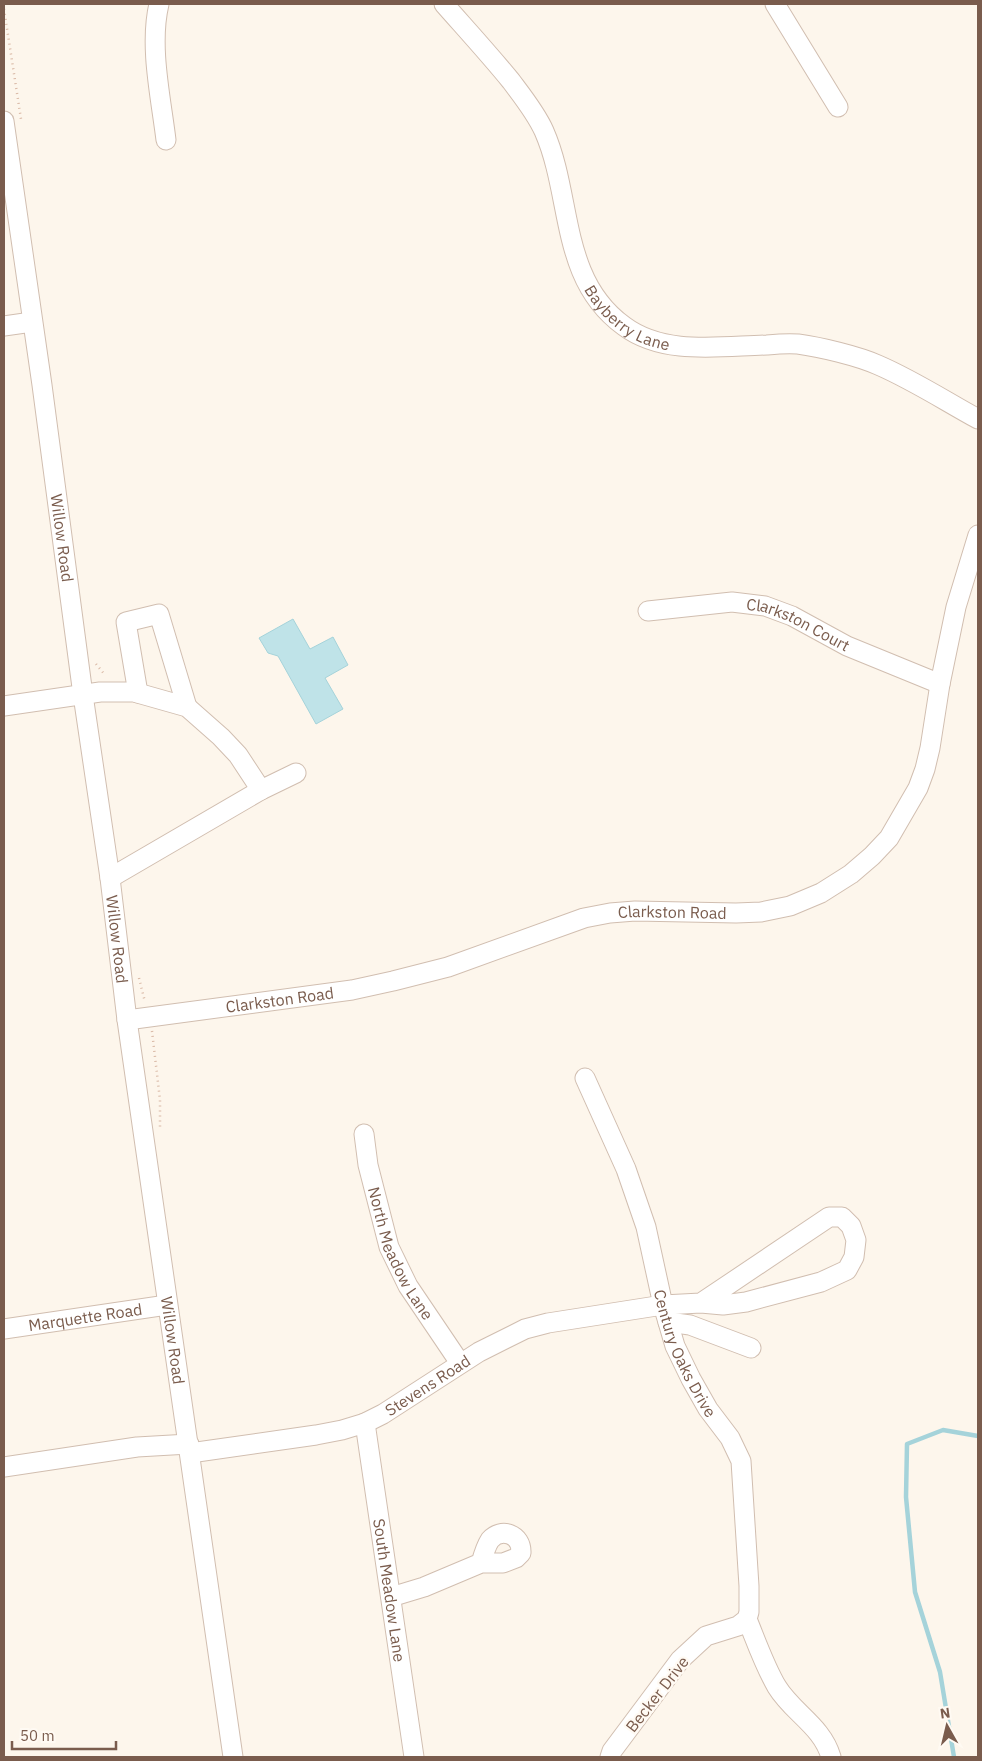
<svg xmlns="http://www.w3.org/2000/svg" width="982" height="1761" font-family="'IBM Plex Sans',sans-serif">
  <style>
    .water { fill: #bfe3e8; stroke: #a5d3da }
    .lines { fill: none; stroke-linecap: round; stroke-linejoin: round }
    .stream { stroke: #a5d3da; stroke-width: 4.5 }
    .minor-casing { stroke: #d1beb0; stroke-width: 21 }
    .path { stroke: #d9b8a5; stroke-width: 2.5; stroke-dasharray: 1 4; stroke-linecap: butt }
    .minor { stroke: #fff; stroke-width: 19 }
    .labels { text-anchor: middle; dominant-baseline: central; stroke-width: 4.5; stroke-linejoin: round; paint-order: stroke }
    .street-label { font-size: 16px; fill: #7a5c4d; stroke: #fffaf3 }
  </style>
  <rect width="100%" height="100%" fill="#fdf6ec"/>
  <path class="water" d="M293,619L310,649L333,637L348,665L325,678L343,709L316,724L278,656L268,653L259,638Z"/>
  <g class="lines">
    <path class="stream" d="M954,1757L940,1672L915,1592L906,1497L907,1444L943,1430L978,1436"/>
    <g class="minor-casing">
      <g id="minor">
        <path d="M159,4C149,46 161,98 166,140"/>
        <path id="s1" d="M444,4C466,29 489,54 511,81C523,97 536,113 544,131C573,197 559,279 624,326C664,356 721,346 767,345C777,344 788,343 798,344C820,347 858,356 878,365C913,380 945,401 978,419"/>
        <path d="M775,4L838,107"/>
        <path id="s2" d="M4,121L42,385L83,695L110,878L127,1020L233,1757"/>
        <path d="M4,326L32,322"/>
        <path id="s3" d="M648,611L732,602L765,606L792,616L847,646L940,684"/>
        <path d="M138,693L126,622L159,614L187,707"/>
        <path d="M4,706L100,692H134L187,707L221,737L238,755L261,790"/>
        <path d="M110,878L261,790L296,773"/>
        <path id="s4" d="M127,1020L352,990L393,981L448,967L584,918L610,913L635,911L736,913L761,912L790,906L821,893L851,874L872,856L889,838L918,788L925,769L930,748L940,684L956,607L978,535"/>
        <path id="s5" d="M585,1078L626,1169L646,1227L663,1305L675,1346L691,1379L708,1409L730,1438L741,1461L749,1586V1612L747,1619L738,1626L706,1636L680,1660L612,1751L610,1757"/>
        <path id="s6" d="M364,1134L368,1165L389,1247L408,1286L460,1363"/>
        <path d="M668,1322L690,1325L751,1348"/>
        <path id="s7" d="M4,1329L167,1305"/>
        <path id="s8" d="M365,1423L414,1757"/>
        <path id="s9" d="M190,1453L316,1435L342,1430L365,1423L383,1414L479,1352L525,1329L548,1323L663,1305L701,1303L723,1305L746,1302L821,1282L847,1270L854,1257L856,1240L851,1226L842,1217H829L701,1303"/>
        <path d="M4,1467L137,1447L189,1444"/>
        <path d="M391,1597L424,1587L481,1563H503L516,1558L521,1553C522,1534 501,1527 490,1540C486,1546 483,1556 481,1563"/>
        <path d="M747,1619C756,1641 765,1667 777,1687C793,1713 822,1726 831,1757"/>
      </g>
    </g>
    <path class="path" d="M4,9L21,119
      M96,664L105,675
      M139,978L145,1002
      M152,1031L160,1100V1128"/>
    <use href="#minor" class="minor"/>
  </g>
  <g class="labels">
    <g class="street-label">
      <text stroke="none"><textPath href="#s1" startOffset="376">Bayberry Lane</textPath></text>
      <text stroke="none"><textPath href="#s2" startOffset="421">Willow Road</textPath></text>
      <text stroke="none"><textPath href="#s3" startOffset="155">Clarkston Court</textPath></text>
      <text stroke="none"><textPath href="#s4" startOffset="559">Clarkston Road</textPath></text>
      <text stroke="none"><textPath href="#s2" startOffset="826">Willow Road</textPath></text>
      <text stroke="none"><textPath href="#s4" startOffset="154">Clarkston Road</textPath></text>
      <text stroke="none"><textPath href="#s6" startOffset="126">North Meadow Lane</textPath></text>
      <text stroke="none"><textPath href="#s7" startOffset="82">Marquette Road</textPath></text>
      <text stroke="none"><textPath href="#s2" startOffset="1231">Willow Road</textPath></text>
      <text stroke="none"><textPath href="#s5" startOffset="294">Century Oaks Drive</textPath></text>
      <text stroke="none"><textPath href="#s9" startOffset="251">Stevens Road</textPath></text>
      <text stroke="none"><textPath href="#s8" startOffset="169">South Meadow Lane</textPath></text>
      <text transform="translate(657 1694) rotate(-52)">Becker Drive</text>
    </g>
  </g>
  <rect width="982" height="1761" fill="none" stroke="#7a5c4d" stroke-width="10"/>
  <g transform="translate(947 1726) rotate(352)" stroke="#fffaf3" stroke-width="4" paint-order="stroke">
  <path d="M0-4L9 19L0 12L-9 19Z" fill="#7a5c4d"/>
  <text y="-8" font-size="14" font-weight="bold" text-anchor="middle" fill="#7a5c4d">N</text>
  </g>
  <path d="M12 1741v8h104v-8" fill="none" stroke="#7a5c4d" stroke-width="2.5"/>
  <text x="20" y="1741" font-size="15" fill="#7a5c4d" stroke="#fffaf3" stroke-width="4" paint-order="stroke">50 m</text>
</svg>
